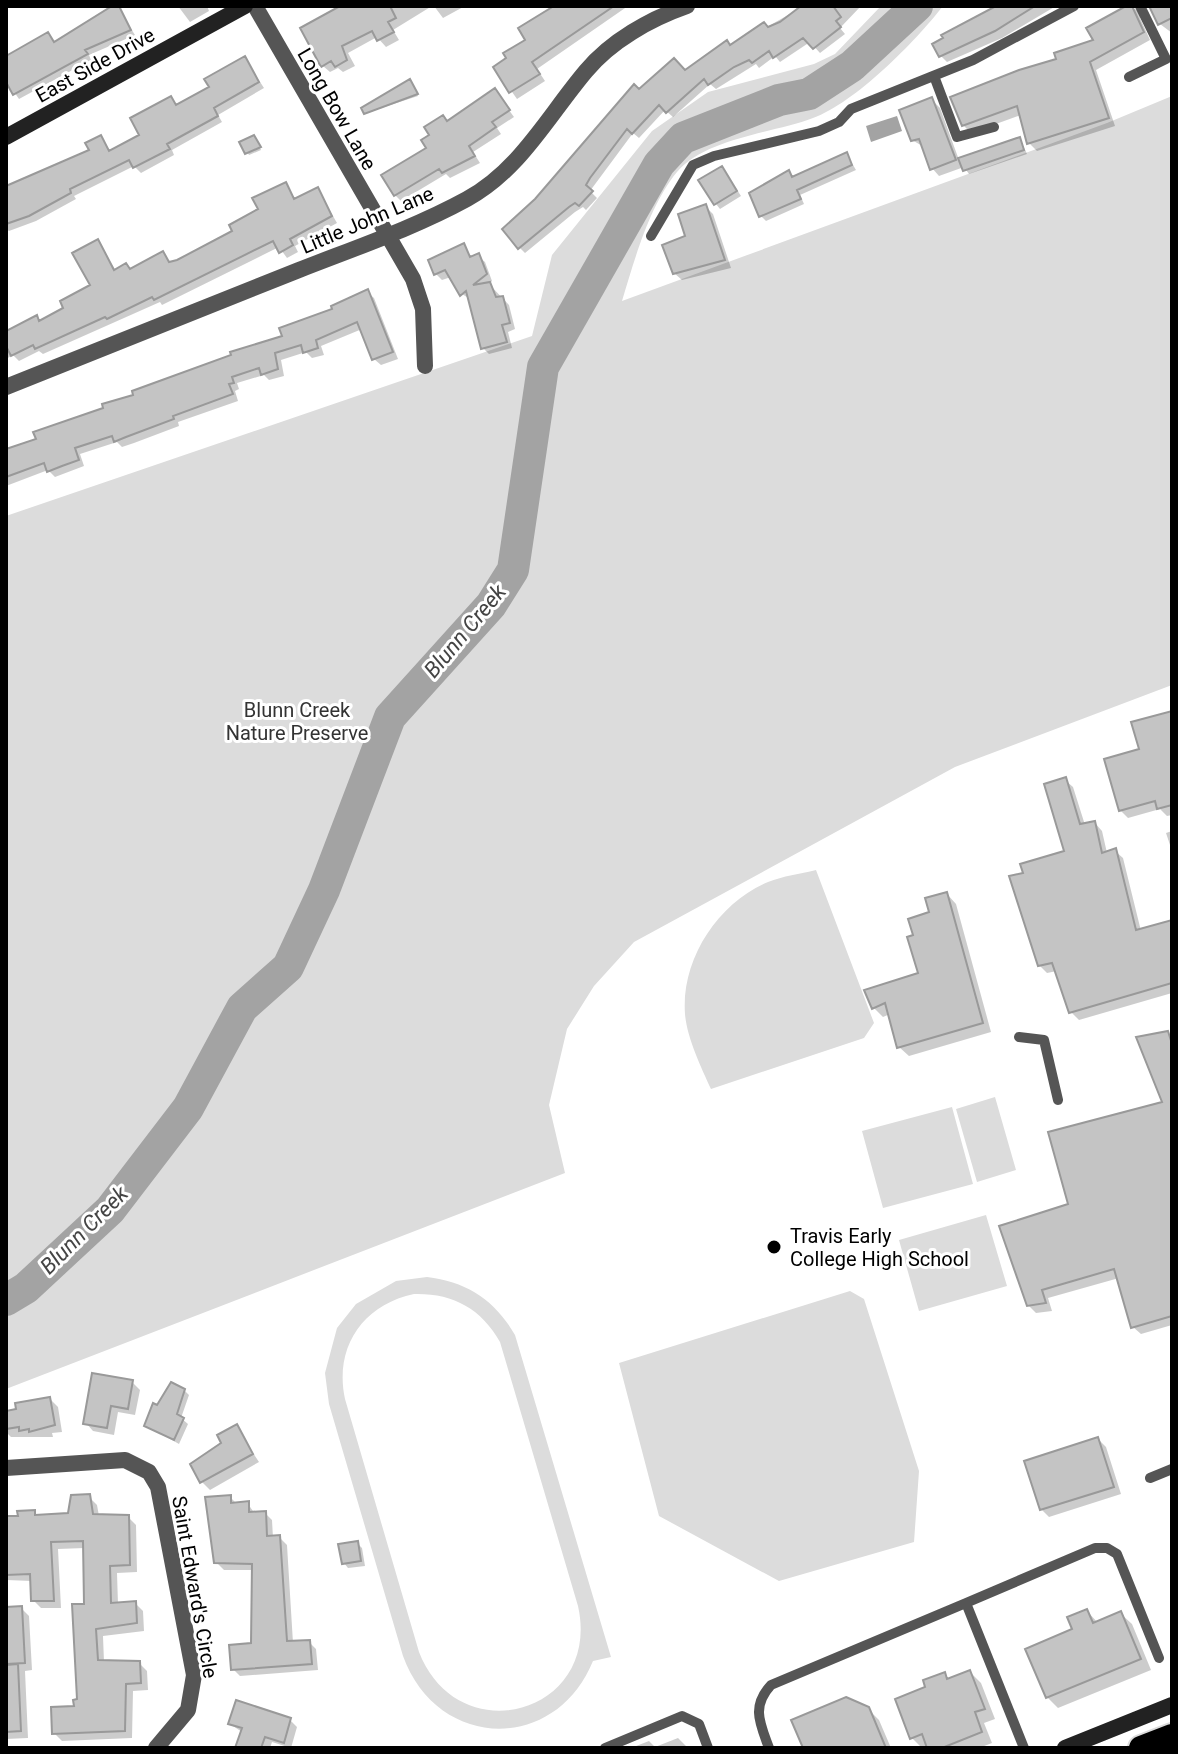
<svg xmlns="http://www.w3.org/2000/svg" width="1178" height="1754" font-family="Roboto,sans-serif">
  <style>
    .green { fill: #dcdcdc; fill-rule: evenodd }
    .water { fill: #a3a3a3 }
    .shadow { fill: #0003 }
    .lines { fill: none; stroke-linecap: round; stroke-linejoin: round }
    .river { stroke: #a3a3a3; stroke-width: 32 }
    .building { fill: #c4c4c4; stroke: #999; stroke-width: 2 }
    .highway-casing { stroke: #dbdbdb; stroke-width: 28 }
    .lane { stroke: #555; stroke-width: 10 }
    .street { stroke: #555; stroke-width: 16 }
    .secondary { stroke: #222; stroke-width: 16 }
    .highway { stroke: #000; stroke-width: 24 }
    .poi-dot { fill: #000; stroke: #fff; stroke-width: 3 }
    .labels { text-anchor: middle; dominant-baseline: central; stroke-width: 6; stroke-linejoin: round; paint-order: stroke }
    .street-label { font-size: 20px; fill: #000; stroke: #fff }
    .park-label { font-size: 20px; fill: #333; stroke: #fff }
    .poi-label { font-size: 20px; fill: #000; stroke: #fff; text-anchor: start }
    .water-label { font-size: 22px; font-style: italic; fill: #444; stroke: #fff }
  </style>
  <rect width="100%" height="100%" fill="#fff"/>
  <path class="green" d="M881,6H943C916,41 855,103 813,118C774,133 706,138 677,172C650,204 634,261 622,301L1107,123L1172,96V685L955,767L634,942L594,986L567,1029L549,1105L565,1173L6,1389V516L532,336L552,255L652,131L708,92L814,64L835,54Z
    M816,870L874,1023L864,1038L711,1089C701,1067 687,1038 685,1014C681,959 718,903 768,882C783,876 800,874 816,870Z
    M995,1097L1016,1170L977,1182L956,1109Z
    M952,1107L973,1184L883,1208L862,1131Z
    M986,1215L1007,1286L919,1311L899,1240Z
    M427,1277C467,1282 495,1300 515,1335L611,1657L593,1661C555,1754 437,1750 403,1656L329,1404L325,1373L337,1328L356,1304L396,1281ZM414,1294C452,1293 481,1308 500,1342L578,1606C602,1713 459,1754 419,1652L345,1399C334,1348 362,1305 414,1294Z
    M850,1291L864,1299L919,1471L914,1542L779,1581L659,1516L619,1363Z"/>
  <path class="water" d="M897,116L902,131L871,142L866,126Z"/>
  <path class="shadow" d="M116,6L135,35L89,55L91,60L19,99L10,86L6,88V58L48,34L55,43Z
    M178,6H207L209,11L190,22Z
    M343,6H432L393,30L399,40L386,47L377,37L348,53L355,66L343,72L338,68L330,72L323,66Z
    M434,6H465L443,18Z
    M558,6H628L537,69L545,81L517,99L495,68L528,41Z
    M804,6H861L840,28L845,34L820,53L810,42L780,62L775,56L759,68L756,64L716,89L710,84L673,117L665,110L639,138L633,133L590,191L597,198L586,210L583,207L575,212L525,253L519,247L537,200L639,92L685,73Z
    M997,6H1056L1002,38L947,62L940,55Z
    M1130,6L1140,12V18L1150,40L1096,70L1115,126L1037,151L1029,143L1021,115L971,133L963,125L1059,61L1096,41Z
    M1151,6H1172V33L1160,24Z
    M245,59L264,88L218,115L222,122L172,150L174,155L141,173L134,166L74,196L76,199L36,221L9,231L6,229V187L91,151L101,137L111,152L142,136L171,99L177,105L212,88Z
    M412,83L418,96L366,113Z
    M495,91L514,117L497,128L501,134L473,152L480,163L450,178L446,174L401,201L395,195L448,123Z
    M932,100L940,108L959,160L1020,139L1027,154L969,174L964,167L939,176L932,168L924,147L912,140Z
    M256,139L261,150L249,155L242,143Z
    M847,155L856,170L800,195L804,204L766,221L761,216L788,172L794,178Z
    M726,173L741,196L720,209L716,204Z
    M285,184L296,200L318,190L337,223L295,246L298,252L287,258L279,247L162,305L160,302L43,354L39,351L19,361L13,355L6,359V333L36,317L41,322L65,308L92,286L98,242L116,271H131L162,253L171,264L235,232Z
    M706,207L713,214L731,268L682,280L674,273L687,237Z
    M464,246L472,258L478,256L485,262L492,281L489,284L509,305L515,329L508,332L512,348L489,354L483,348L470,299L462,294L451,277L442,280L436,274Z
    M367,292L374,298L398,359L381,365L374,359L362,329L321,346L324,355L312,358L306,352L281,360L284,376L269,380L264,375L237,383L239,389L235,391L238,401L178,422L179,426L134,443L122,447L117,442L80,454L84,466L55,477L48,470L6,486V452L284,337Z
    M1172,713V815L1167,816L1160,809L1128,818L1120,810L1141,751Z
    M1065,780L1073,787L1085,825L1095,823L1102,831L1107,853L1115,851L1123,858L1141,931L1172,922V993L1079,1020L1071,1012L1057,971L1047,973L1039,965L1025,874L1067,853Z
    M1172,831V851L1166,833Z
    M947,894L956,904L991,1032L909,1056L899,1047L890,1014L883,1017L874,1008L920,974L915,937Z
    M1167,1033L1172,1038V1325L1141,1334L1133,1327L1119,1278L1048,1298L1052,1311L1036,1313L1028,1305L1070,1206L1165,1103Z
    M132,1382L140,1390L135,1415L118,1412L114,1435L93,1431L86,1423Z
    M184,1390L189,1395L181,1418L188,1424L179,1444L147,1426L157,1407Z
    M50,1399L58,1407L62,1432L52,1433L53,1437H11L6,1432V1413Z
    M236,1427L259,1462L210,1490L202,1482Z
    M1098,1439L1106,1447L1121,1494L1049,1517L1041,1509Z
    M89,1497L97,1505L99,1516L128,1517L136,1525L137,1572L117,1573L118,1604L135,1603L143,1611L144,1631L103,1636L104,1662L139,1663L147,1671L148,1690L133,1691L132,1738L62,1741L54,1733L79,1701L86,1606L85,1548L58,1549L61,1608H41L33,1600L32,1581L6,1580V1518L34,1512L38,1517L70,1515Z
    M230,1497L237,1504H248L255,1514L265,1513L272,1520L273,1538L279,1537L287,1545L293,1643L309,1642L316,1649L318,1670L240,1676L233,1669L253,1645L254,1570H224L216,1562Z
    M357,1543L362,1548L365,1566L348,1568L344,1563Z
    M21,1608L29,1616L32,1670L25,1671L28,1738L6,1739V1609Z
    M1087,1611L1098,1623L1121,1614L1132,1624L1151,1670L1058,1708L1047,1697Z
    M970,1672L981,1683L995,1719L984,1723L992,1743L979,1748H922L912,1738L944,1674L950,1680Z
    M867,1708L879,1720L891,1748H805Z
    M290,1720L297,1727L291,1748L272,1742L270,1748H237L242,1732L230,1724Z
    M678,1738L688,1748H631L649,1741L655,1747Z"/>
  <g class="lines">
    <path class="river" d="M6,1300L26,1288L110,1210L188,1108L242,1008L288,967L324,890L390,717L491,605L513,570L543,367L659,164L683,138L779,100L809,94L852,66L917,6"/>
  </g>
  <path class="building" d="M112,6H119L131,30L85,50L88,54L13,95L6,82V56L48,32L54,42Z
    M340,6H390L396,18L388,22L394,32L377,41L372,31L342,46L347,60L335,67L331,61L321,67L300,28Z
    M554,6H614L532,62L540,74L509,93L493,67L506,58L503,53L525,40L518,28Z
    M801,6H833L841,17L836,21L841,27L813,49L803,38L773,58L769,51L752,63L749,60L734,67L708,85L704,79L666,113L659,105L632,134L627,129L590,178L586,185L593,191L579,206L575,203L569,207L518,249L502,229L535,199L634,84L639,89L674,58L685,70L727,40L730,45L764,22L768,27L780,22Z
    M996,6H1035L995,31L939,57L932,44L943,38L941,35Z
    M1126,6H1132L1144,32L1090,62L1109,118L1027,144L1017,106L962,126L950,97L1019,70L1056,59L1054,53L1093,40L1086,28Z
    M1149,6H1172V18L1158,25Z
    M245,56L259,82L214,108L218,116L167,144L170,149L133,168L129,160L70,189L71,193L29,216L6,224V186L89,150L85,143L101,135L109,151L139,135L130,118L171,96L176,105L209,87L204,79Z
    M410,79L418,94L364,114L361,108Z
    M495,88L510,110L492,122L496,127L469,146L475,156L442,173L439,169L394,196L381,175L426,148L421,140L429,135L424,127L443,115L447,121Z
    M932,97L956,160L930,170L919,139L911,141L899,110Z
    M254,135L261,147L245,154L239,142Z
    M1020,137L1024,150L963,171L958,158Z
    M847,152L852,165L797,190L801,199L759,217L749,193L789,170L792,177Z
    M722,166L737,191L714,205L698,180Z
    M286,182L294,199L318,187L332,216L290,239L293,245L279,253L273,241L154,300L152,297L107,319L105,317L35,349L33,345L11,356L6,346V331L37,315L39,321L63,308L60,301L90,285L72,253L98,239L114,270L126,263L130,269L163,251L169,262L177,260L232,231L229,225L258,209L252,198Z
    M706,204L725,260L673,274L662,245L685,236L678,214Z
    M464,243L470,257L479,253L487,274L473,285L490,282L496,297L503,296L510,323L502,325L507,342L481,349L466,291L460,296L445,270L434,275L428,260Z
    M368,289L393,352L372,360L357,322L316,340L318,348L303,353L301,345L275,353L278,369L261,375L259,368L232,377L234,383L229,384L233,394L173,416L174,419L126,437L114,442L112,436L75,448L79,460L62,466L47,472L44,463L6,477V449L36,439L33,432L103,408L102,404L133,395L132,391L231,355L230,352L282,336L279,328L332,309L331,306Z
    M1172,711V805L1157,809L1155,801L1119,811L1104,759L1139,749L1131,722Z
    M1066,777L1080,824L1095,821L1102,853L1116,848L1136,930L1172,920V983L1069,1013L1052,963L1038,966L1009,876L1023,873L1020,864L1064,851L1044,784Z
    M947,892L983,1023L897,1048L885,1003L872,1009L864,990L918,973L907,937L913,935L908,919L929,912L925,898Z
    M1168,1031L1172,1044V1316L1131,1328L1114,1269L1042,1290L1046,1303L1027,1306L999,1226L1068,1204L1048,1132L1162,1102L1136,1037Z
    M92,1373L133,1380L128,1409L111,1406L107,1428L83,1424Z
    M171,1382L185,1389L177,1414L184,1418L174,1440L144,1426L153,1403L157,1405Z
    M50,1397L55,1425L29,1432V1429L19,1431V1427L6,1429V1411L16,1409L15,1403Z
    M237,1424L253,1454L200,1483L190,1464L221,1443L217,1435Z
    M1098,1437L1114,1487L1040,1510L1024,1461Z
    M90,1494L93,1514L129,1515L130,1565L110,1566L111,1603L136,1601L137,1623L96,1629L98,1660L140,1661L141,1683L126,1684L125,1731L52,1734L51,1707L74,1706L73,1700L77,1699L72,1604H84L83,1541L51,1542L54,1601H31L30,1574L6,1575V1516H18L17,1511L35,1510V1515L68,1513L71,1495Z
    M231,1495V1503L249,1501V1512L266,1511L267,1536L280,1535L287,1641L310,1640L312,1664L231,1670L229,1645L251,1643L252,1564L214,1563L205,1497Z
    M358,1541L361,1561L342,1564L338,1544Z
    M22,1606L25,1663L6,1664V1607Z
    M1087,1609L1093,1623L1121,1611L1141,1659L1046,1698L1025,1649L1072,1629L1067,1617Z
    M18,1664L21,1731L6,1732V1665Z
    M970,1670L985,1709L975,1712L982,1732L942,1748H927L922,1734L910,1739L895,1699L925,1687L923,1680L945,1672L947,1679Z
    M846,1697L869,1707L886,1748H803L791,1720Z
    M236,1700L291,1718L284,1743L265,1737L261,1748H235L242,1728L228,1724Z"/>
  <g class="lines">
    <g class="highway-casing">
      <path id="highway" d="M1141,1748L1172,1736"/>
    </g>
    <path class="lane" d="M934,76L957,137L994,127
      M1129,77L1166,59L1140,6
      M651,236L693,165L714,156L819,131L839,122L851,109L973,60L1074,6
      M1019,1037L1044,1040L1058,1100
      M1150,1478L1172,1469
      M966,1603L1095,1548H1107L1117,1554L1159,1658
      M605,1748L682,1716L699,1724L708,1748
      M769,1748C760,1723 751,1707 771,1685L966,1603L1024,1748"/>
    <path class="street" d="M255,6L413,279L423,309L425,366
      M6,387C104,348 202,309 299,270C355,248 414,228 467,199C520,170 548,116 586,71C611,41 650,19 687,6
      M6,1468L125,1460L149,1472L158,1487L194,1675L188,1710L156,1748"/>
    <path class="secondary" d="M6,137L245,6
      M1065,1748L1172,1705"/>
    <use href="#highway" class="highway"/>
  </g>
  <circle class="poi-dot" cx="774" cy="1247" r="8"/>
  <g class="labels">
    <g class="street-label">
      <text transform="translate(95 65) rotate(-29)">East Side Drive</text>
      <text transform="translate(337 109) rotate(60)">Long Bow Lane</text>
      <text transform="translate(367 220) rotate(-23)">Little John Lane</text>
      <text transform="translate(195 1587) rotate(80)">Saint Edward's Circle</text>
    </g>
    <g class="park-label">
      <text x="297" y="710">Blunn Creek<tspan x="297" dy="23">Nature Preserve</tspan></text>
    </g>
    <g class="poi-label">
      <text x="790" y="1236">Travis Early<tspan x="790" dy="23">College High School</tspan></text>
    </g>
    <g class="water-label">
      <text transform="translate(465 631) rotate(-50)">Blunn Creek</text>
      <text transform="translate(84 1230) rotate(-45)">Blunn Creek</text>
    </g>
  </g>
  <rect width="1178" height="1754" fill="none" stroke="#000000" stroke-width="16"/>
</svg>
